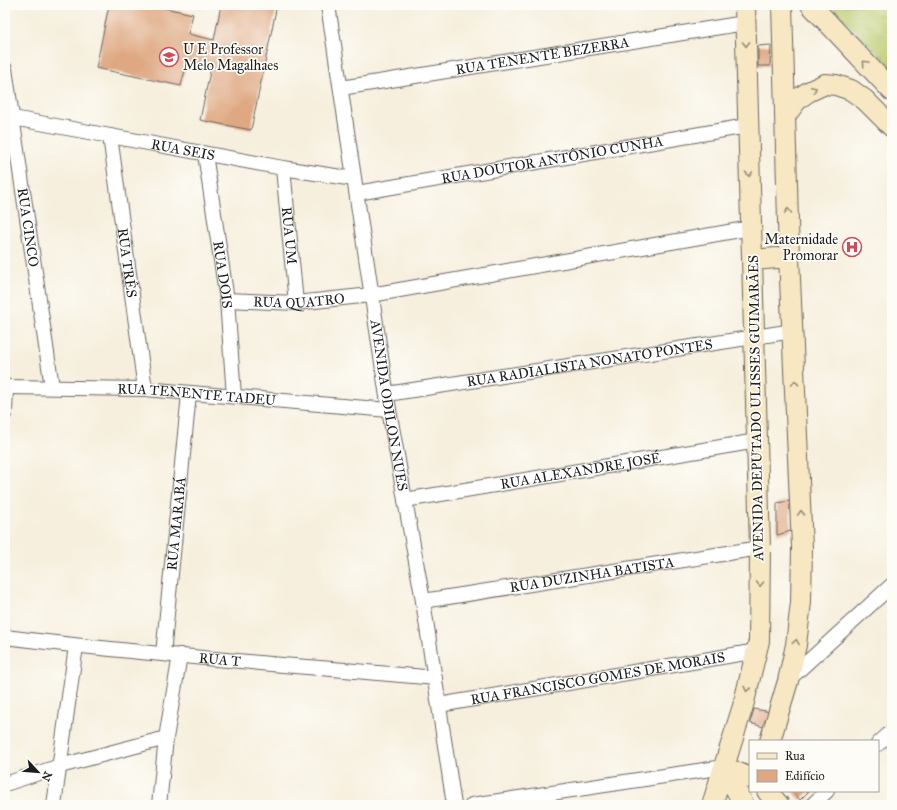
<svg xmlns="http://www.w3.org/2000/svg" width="897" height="810" font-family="'IM FELL Great Primer',serif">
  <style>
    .park { fill: url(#park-tufts); stroke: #6a7344 }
    .building { fill: #dfa882 }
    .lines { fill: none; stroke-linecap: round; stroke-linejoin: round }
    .street-casing { stroke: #686660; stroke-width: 16 }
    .secondary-casing { stroke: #686660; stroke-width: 22 }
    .street { stroke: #fff; stroke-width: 14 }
    .secondary { stroke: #f7e8c3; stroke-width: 20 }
    .oneway { stroke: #948c78 }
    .labels { text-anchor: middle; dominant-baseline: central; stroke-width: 3.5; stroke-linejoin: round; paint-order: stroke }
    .poi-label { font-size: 14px; fill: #1c1c1c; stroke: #fdfcf7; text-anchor: start }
    .street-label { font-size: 14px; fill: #1c1c1c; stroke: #fdfcf7 }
  </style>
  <defs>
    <pattern id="park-tufts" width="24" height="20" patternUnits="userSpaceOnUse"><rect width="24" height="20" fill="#b9ca6d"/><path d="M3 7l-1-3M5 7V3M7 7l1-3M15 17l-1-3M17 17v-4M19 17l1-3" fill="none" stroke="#9ead5e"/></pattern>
  </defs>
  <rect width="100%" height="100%" fill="#fdfcf7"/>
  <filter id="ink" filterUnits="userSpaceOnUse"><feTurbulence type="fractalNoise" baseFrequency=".025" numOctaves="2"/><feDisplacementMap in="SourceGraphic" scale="8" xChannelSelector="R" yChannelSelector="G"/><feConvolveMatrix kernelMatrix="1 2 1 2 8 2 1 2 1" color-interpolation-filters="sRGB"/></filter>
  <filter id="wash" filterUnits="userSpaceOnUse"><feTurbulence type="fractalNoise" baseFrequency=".012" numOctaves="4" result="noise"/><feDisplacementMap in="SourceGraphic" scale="16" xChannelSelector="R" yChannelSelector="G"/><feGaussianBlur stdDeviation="0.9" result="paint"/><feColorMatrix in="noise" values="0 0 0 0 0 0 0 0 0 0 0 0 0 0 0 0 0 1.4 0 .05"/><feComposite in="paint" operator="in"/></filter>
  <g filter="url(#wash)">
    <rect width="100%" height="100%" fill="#f6efdd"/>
    <path class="park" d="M830,5H892V68Z"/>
    <g id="blocks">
      <path class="building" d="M109,5H150L193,14L188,34L214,40L221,5H277L251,130L200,120L211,67L187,62L181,86L96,68Z
        M771,45L770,66H758V46Z
        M790,501L791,531L777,535V503Z
        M754,709L771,712L767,728L750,723Z
        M792,791H809L800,800Z"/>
    </g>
  </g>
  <g filter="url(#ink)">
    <use href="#blocks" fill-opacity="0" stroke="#686660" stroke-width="1"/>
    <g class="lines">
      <g class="street-casing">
        <g id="street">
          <path id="s1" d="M328,5L389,410L423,601L454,805"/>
          <path id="s2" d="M5,69L52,387"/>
          <path id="s3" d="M341,88L745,23"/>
          <path id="s4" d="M13,118L283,168L354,179"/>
          <path id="s5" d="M110,136L145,389"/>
          <path id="s6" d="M205,154L227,300L234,396"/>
          <path id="s7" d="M283,168L296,303"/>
          <path id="s8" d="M357,193L747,126"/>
          <path id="s9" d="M227,300L296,303L371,295L751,228"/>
          <path id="s10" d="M5,387L145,389L389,410"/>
          <path id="s11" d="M387,394L793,331"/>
          <path d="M5,413L6,387"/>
          <path id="s12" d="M405,500L757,441"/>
          <path id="s13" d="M423,601L760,548"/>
          <path id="s14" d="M5,637C148,655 291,665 435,678"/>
          <path id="s15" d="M163,654L189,394"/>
          <path d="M788,680L892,585"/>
          <path id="s16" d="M439,705L757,651"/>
          <path d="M878,744L892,731"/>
          <path d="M5,784L60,766L166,738"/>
          <path d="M54,805L76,646"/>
          <path d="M159,805L166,738L180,655"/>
          <path d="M472,805L724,767"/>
          <path d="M812,805L827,791"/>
        </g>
      </g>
      <g class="secondary-casing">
        <path id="secondary" d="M811,5L892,91
          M786,115L798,99L808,92L825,84L836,85L851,90L865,100L892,127
          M752,260L789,257
          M770,741L788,681L796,645L801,602L802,547L789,257L782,5
          M724,767L744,805
          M724,767L750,778
          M767,791L779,805
          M712,805L743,706L759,641L760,548L745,5"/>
      </g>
      <use href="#street" class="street"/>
      <use href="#secondary" class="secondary"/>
    </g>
    <defs><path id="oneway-chevron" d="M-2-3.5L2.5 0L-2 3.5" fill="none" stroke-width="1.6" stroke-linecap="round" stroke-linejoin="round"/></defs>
    <g class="oneway">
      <use href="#oneway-chevron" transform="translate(746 44) rotate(89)"/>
      <use href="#oneway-chevron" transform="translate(865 63) rotate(-133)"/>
      <use href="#oneway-chevron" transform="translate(814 89) rotate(-25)"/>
      <use href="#oneway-chevron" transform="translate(749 174) rotate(88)"/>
      <use href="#oneway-chevron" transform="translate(788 211) rotate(-91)"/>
      <use href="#oneway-chevron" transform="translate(795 383) rotate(-92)"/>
      <use href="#oneway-chevron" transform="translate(801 513) rotate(-92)"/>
      <use href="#oneway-chevron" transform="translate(760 584) rotate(91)"/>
      <use href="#oneway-chevron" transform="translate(796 642) rotate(-81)"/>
      <use href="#oneway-chevron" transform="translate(747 689) rotate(104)"/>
    </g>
  </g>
  <defs>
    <g id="school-ring" transform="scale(1)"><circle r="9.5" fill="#fdfcf7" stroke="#d1495b" stroke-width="1.5"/><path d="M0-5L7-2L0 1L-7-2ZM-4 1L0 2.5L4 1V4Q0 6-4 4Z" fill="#d1495b"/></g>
    <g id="hospital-ring" transform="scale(1)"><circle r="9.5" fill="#fdfcf7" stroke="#d1495b" stroke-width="1.5"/><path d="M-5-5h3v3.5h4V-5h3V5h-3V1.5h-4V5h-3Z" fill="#d1495b"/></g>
  </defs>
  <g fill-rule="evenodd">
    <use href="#school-ring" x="169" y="57"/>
    <use href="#hospital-ring" x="852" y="247"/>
  </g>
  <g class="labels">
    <g class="poi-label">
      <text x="183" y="49">U E Professor<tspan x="183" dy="16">Melo Magalhaes</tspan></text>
      <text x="838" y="239" text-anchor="end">Maternidade<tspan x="838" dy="16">Promorar</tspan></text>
    </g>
    <g class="street-label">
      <text stroke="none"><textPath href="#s3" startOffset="204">RUA TENENTE BEZERRA</textPath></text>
      <text stroke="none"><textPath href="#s4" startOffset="173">RUA SEIS</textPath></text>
      <text stroke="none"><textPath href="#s8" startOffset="198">RUA DOUTOR ANTÔNIO CUNHA</textPath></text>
      <text stroke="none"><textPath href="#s2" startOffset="160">RUA CINCO</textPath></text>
      <text stroke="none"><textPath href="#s7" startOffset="68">RUA UM</textPath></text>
      <text stroke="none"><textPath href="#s5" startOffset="128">RUA TRÊS</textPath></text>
      <text stroke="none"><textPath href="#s6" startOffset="122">RUA DOIS</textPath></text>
      <text stroke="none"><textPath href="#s9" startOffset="72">RUA QUATRO</textPath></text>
      <text stroke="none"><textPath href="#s11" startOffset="205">RUA RADIALISTA NONATO PONTES</textPath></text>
      <text stroke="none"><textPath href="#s10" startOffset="192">RUA TENENTE TADEU</textPath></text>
      <text stroke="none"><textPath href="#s1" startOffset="405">AVENIDA ODILON NUES</textPath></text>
      <text transform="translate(756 408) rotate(-91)">AVENIDA DEPUTADO ULISSES GUIMARÃES</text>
      <text stroke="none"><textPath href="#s12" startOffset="178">RUA ALEXANDRE JOSÉ</textPath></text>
      <text stroke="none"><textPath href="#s15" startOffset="131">RUA MARABÁ</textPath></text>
      <text stroke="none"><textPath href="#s13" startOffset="171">RUA DUZINHA BATISTA</textPath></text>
      <text stroke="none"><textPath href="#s14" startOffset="216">RUA T</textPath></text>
      <text stroke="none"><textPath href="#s16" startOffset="161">RUA FRANCISCO GOMES DE MORAIS</textPath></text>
    </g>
  </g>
  <rect width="897" height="810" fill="none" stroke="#fdfcf7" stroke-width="20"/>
  <rect x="749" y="740" width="130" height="52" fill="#fdfcf7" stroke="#a3a29f"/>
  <rect x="757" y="753" width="20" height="6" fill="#f7e8c3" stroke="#a3a29f"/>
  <text x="785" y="760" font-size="12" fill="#1c1c1c">Rua</text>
  <rect x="757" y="770" width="20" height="12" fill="#dfa882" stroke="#a3a29f"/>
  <text x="785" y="780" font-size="12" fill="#1c1c1c">Edifício</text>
  <g transform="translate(38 772) rotate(116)" stroke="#fdfcf7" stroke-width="3" paint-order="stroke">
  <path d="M0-3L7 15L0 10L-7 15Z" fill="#1c1c1c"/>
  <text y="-6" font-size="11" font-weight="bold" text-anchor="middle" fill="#1c1c1c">N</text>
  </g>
</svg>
